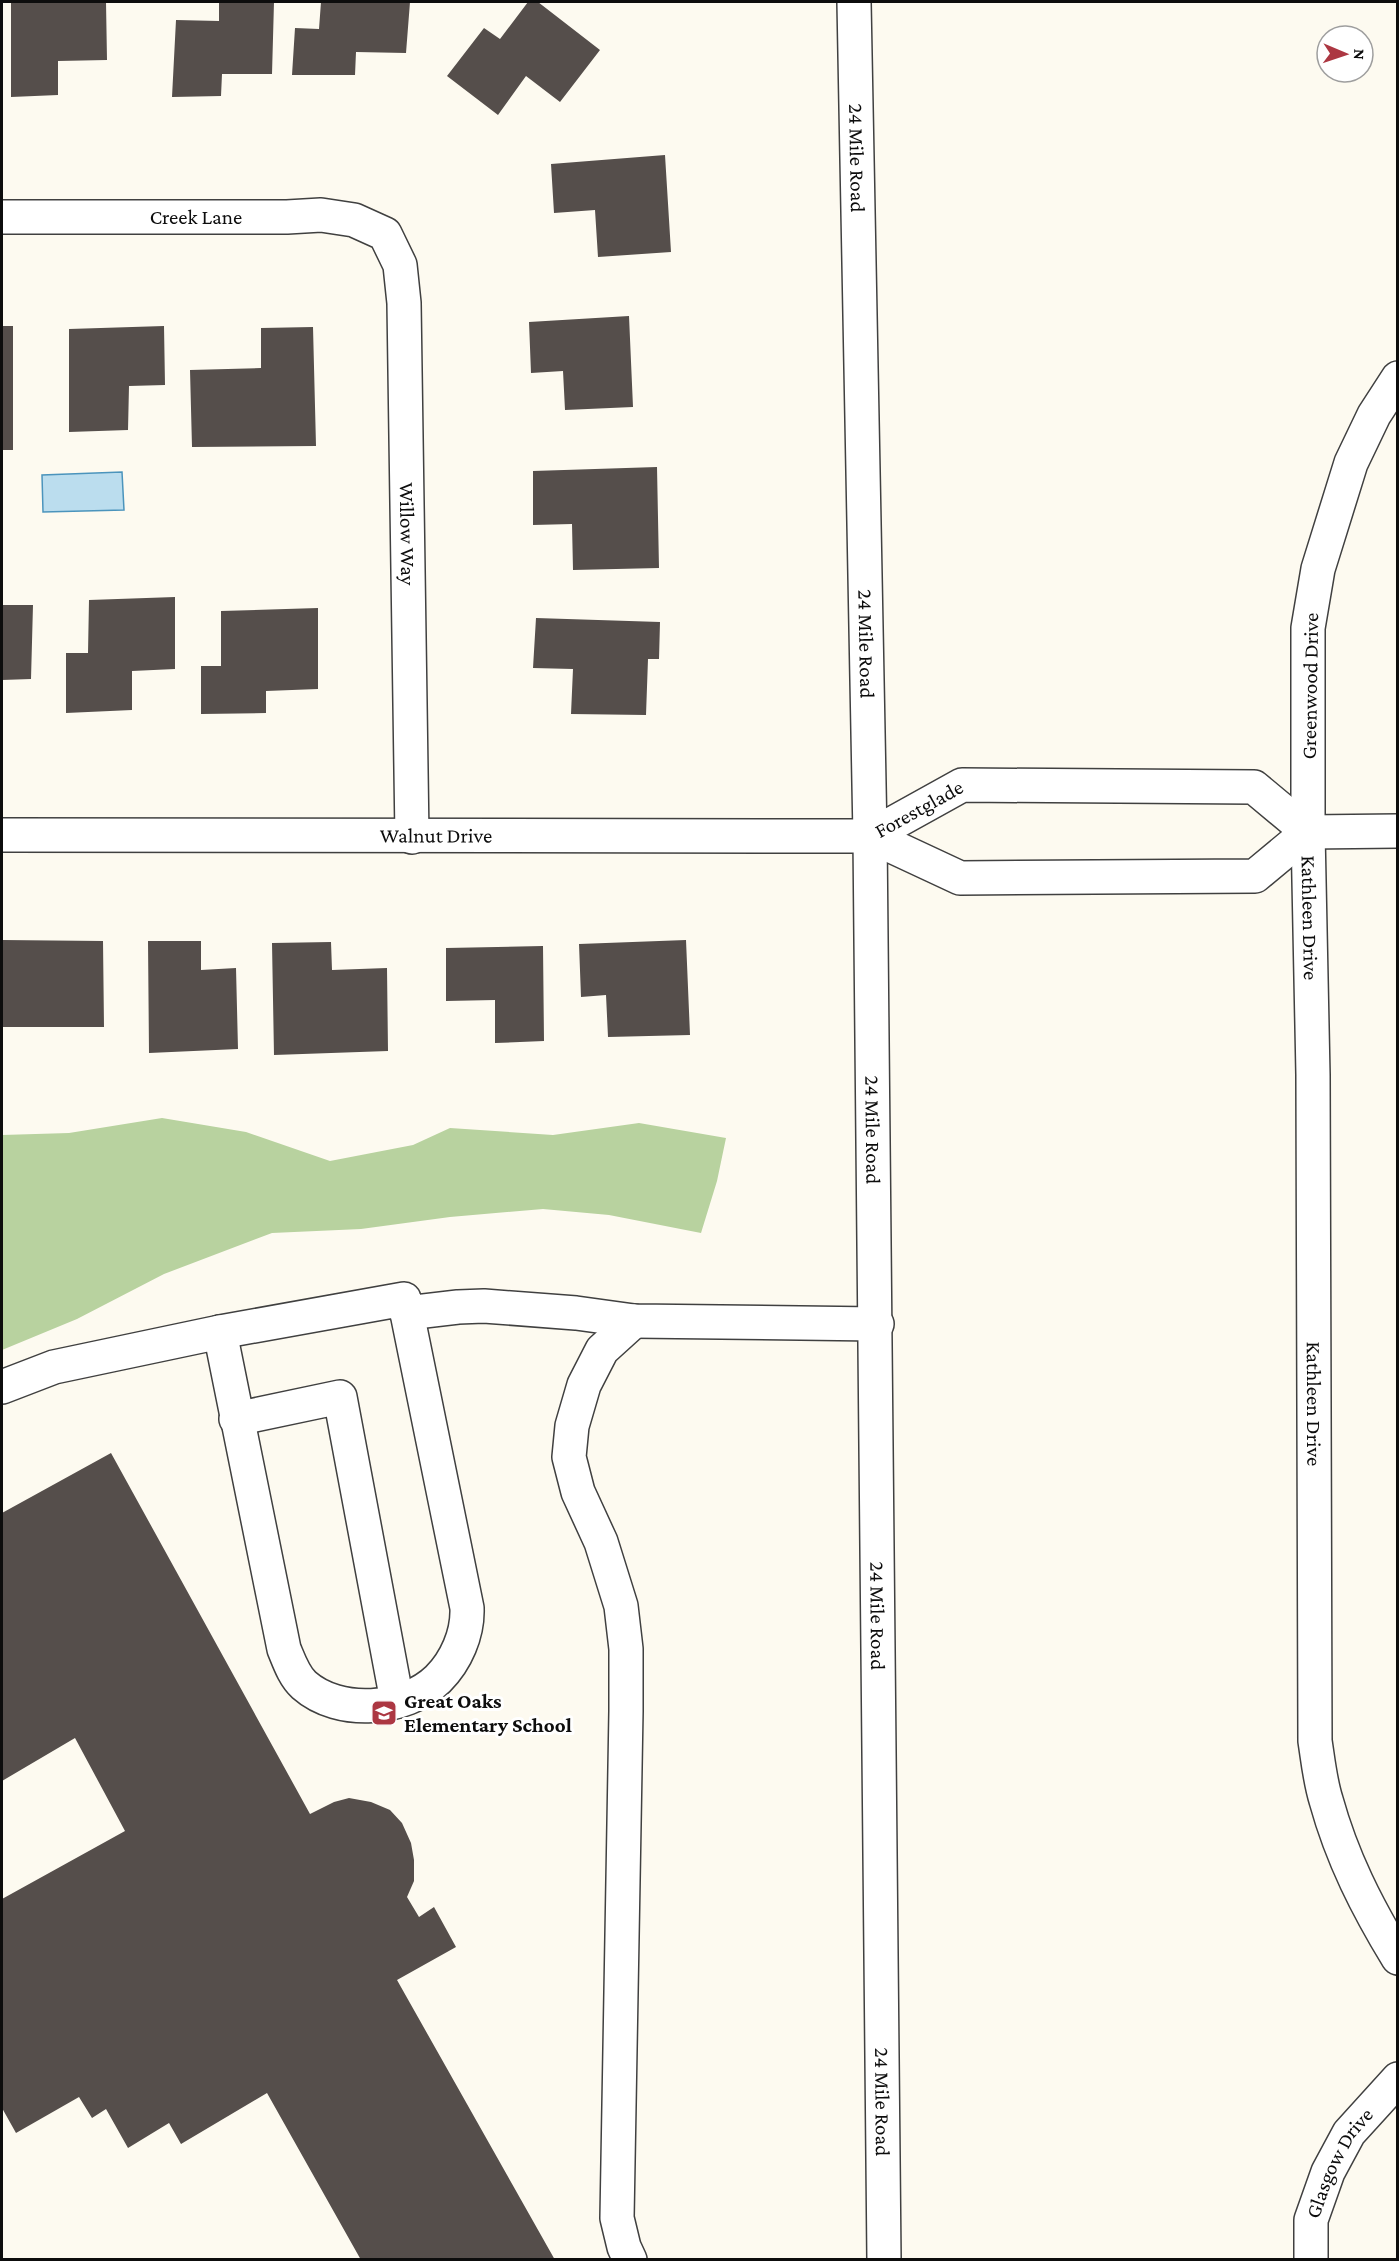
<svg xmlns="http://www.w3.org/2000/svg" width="1399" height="2261" font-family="'Crimson Pro',serif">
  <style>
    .forest { fill: #b8d29f }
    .water { fill: #bde; stroke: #4b94bc; stroke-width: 1.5 }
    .building { fill: #554e4b }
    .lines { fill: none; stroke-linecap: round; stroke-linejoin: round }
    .minor-casing { stroke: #404040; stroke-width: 36 }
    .minor { stroke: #fff; stroke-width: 33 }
    .labels { text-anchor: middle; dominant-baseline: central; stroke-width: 6; stroke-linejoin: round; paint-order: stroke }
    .street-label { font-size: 21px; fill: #0d0d0d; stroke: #fff }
    .poi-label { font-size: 21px; font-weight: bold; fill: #0d0d0d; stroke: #fff; text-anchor: start }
  </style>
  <rect width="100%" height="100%" fill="#fdfaf0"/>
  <path class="forest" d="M162,1118L246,1132L330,1161L413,1145L450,1128L553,1135L639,1123L726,1138L717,1181L701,1233L609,1215L543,1209L450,1217L361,1229L272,1233L164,1274L77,1319L2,1350V1135L69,1133Z"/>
  <path class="water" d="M122,472L124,510L43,512L42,475Z"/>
  <path class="building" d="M11,2H106L107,60L58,61V95L11,97Z
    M219,2H274L272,74H222L221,96L172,97L176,20L219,21Z
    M321,2H410L406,53L356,52L355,75H292L295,28L319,29Z
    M528,2H538L600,50L560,102L526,76L498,115L447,76L484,28L500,39Z
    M665,155L671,252L598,257L595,210L554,213L551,164Z
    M629,316L633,407L565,410L563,371L531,373L529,322Z
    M2,326H13V450H2Z
    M164,326L165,385L129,386L128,430L69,432V329Z
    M313,327L316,446L192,447L190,370L261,368V328Z
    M657,467L659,568L573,570L572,524L533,525V471Z
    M175,597V669L132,671V710L66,713V653H88L89,600Z
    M2,605H33L31,679L2,680Z
    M318,608V689L266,691V713L201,714V666H221V611Z
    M536,618L660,622L659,659H648L646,715L571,714L573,669L533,668Z
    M2,940L103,941L104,1027H2Z
    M686,940L690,1035L608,1037L606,995L581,997L579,944Z
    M148,941H201V970L236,968L238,1049L149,1053Z
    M331,942L332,970L387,968L388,1051L274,1055L272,943Z
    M543,946L544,1041L495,1043V1000L446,1001V948Z
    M111,1453L310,1814L334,1802L349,1798L371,1802L390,1810L402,1823L411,1843L414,1860V1881L407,1897L419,1917L434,1907L456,1947L397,1980L555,2260H361L267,2093L181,2144L169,2123L128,2148L106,2109L92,2118L79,2097L16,2133L2,2108V1899L125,1831L75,1738L2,1781V1513Z"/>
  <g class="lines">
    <g class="minor-casing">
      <g id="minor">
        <path id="s1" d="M854,2L870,836L884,2260"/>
        <path id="s2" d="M2,217H287L321,215L354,220L385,234L400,265L404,303L412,837"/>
        <path id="s3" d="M1398,378L1374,415L1351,463L1318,569L1308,628V832L1313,1075L1315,1741C1318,1760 1320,1781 1326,1800C1342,1858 1367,1907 1398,1958"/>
        <path id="s4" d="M2,835L870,836L960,878L1255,876L1308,832L1398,831"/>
        <path id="s5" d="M870,836L962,785L1254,787L1308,832"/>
        <path d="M220,1332L284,1649C289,1661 294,1676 304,1685C339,1716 405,1711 438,1679C456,1661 468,1634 467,1608L407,1313"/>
        <path d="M2,1387L54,1367L220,1332L404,1299L407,1313L458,1307L484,1306L576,1313L634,1321L877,1324"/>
        <path d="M236,1419L340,1397L397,1701"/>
        <path d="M630,2260L624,2247L617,2218L626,1711V1649L621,1606L601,1542L578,1492L569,1457L572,1426L584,1385L602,1350L634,1321"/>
        <path id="s6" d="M1311,2260V2220L1328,2172L1349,2133L1398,2079"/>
      </g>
    </g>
    <use href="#minor" class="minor"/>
  </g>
  <defs>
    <g id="school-square" transform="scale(1.35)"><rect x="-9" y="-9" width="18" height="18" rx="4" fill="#ac3742" stroke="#fff"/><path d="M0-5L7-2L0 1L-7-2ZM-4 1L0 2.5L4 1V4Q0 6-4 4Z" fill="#fff"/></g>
  </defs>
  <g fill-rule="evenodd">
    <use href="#school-square" x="384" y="1713"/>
  </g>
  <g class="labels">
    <g class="street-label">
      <text stroke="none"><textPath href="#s1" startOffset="156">24 Mile Road</textPath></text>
      <text stroke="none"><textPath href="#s2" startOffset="194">Creek Lane</textPath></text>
      <text stroke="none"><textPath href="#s2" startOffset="690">Willow Way</textPath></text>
      <text stroke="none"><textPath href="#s1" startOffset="642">24 Mile Road</textPath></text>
      <text transform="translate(1310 686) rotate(-89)">Greenwood Drive</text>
      <text stroke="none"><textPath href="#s5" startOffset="56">Forestglade</textPath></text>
      <text stroke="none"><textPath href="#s4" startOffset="434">Walnut Drive</textPath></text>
      <text stroke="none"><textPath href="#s3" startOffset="558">Kathleen Drive</textPath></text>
      <text stroke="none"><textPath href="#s1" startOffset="1128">24 Mile Road</textPath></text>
      <text stroke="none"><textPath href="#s3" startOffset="1044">Kathleen Drive</textPath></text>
      <text stroke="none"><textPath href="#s1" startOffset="1614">24 Mile Road</textPath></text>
      <text stroke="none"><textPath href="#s1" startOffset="2100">24 Mile Road</textPath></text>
      <text stroke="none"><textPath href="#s6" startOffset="104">Glasgow Drive</textPath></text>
    </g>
    <g class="poi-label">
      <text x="404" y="1701">Great Oaks<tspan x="404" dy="24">Elementary School</tspan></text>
    </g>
  </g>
  <rect width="1399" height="2261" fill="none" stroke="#0d0d0d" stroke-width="6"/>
  <g transform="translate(1345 54) rotate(92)"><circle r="28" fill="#ffffff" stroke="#9e9e9e" stroke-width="1.5"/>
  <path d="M0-4.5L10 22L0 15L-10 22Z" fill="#ac3742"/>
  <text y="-9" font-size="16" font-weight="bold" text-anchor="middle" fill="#0d0d0d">N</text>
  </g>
</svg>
